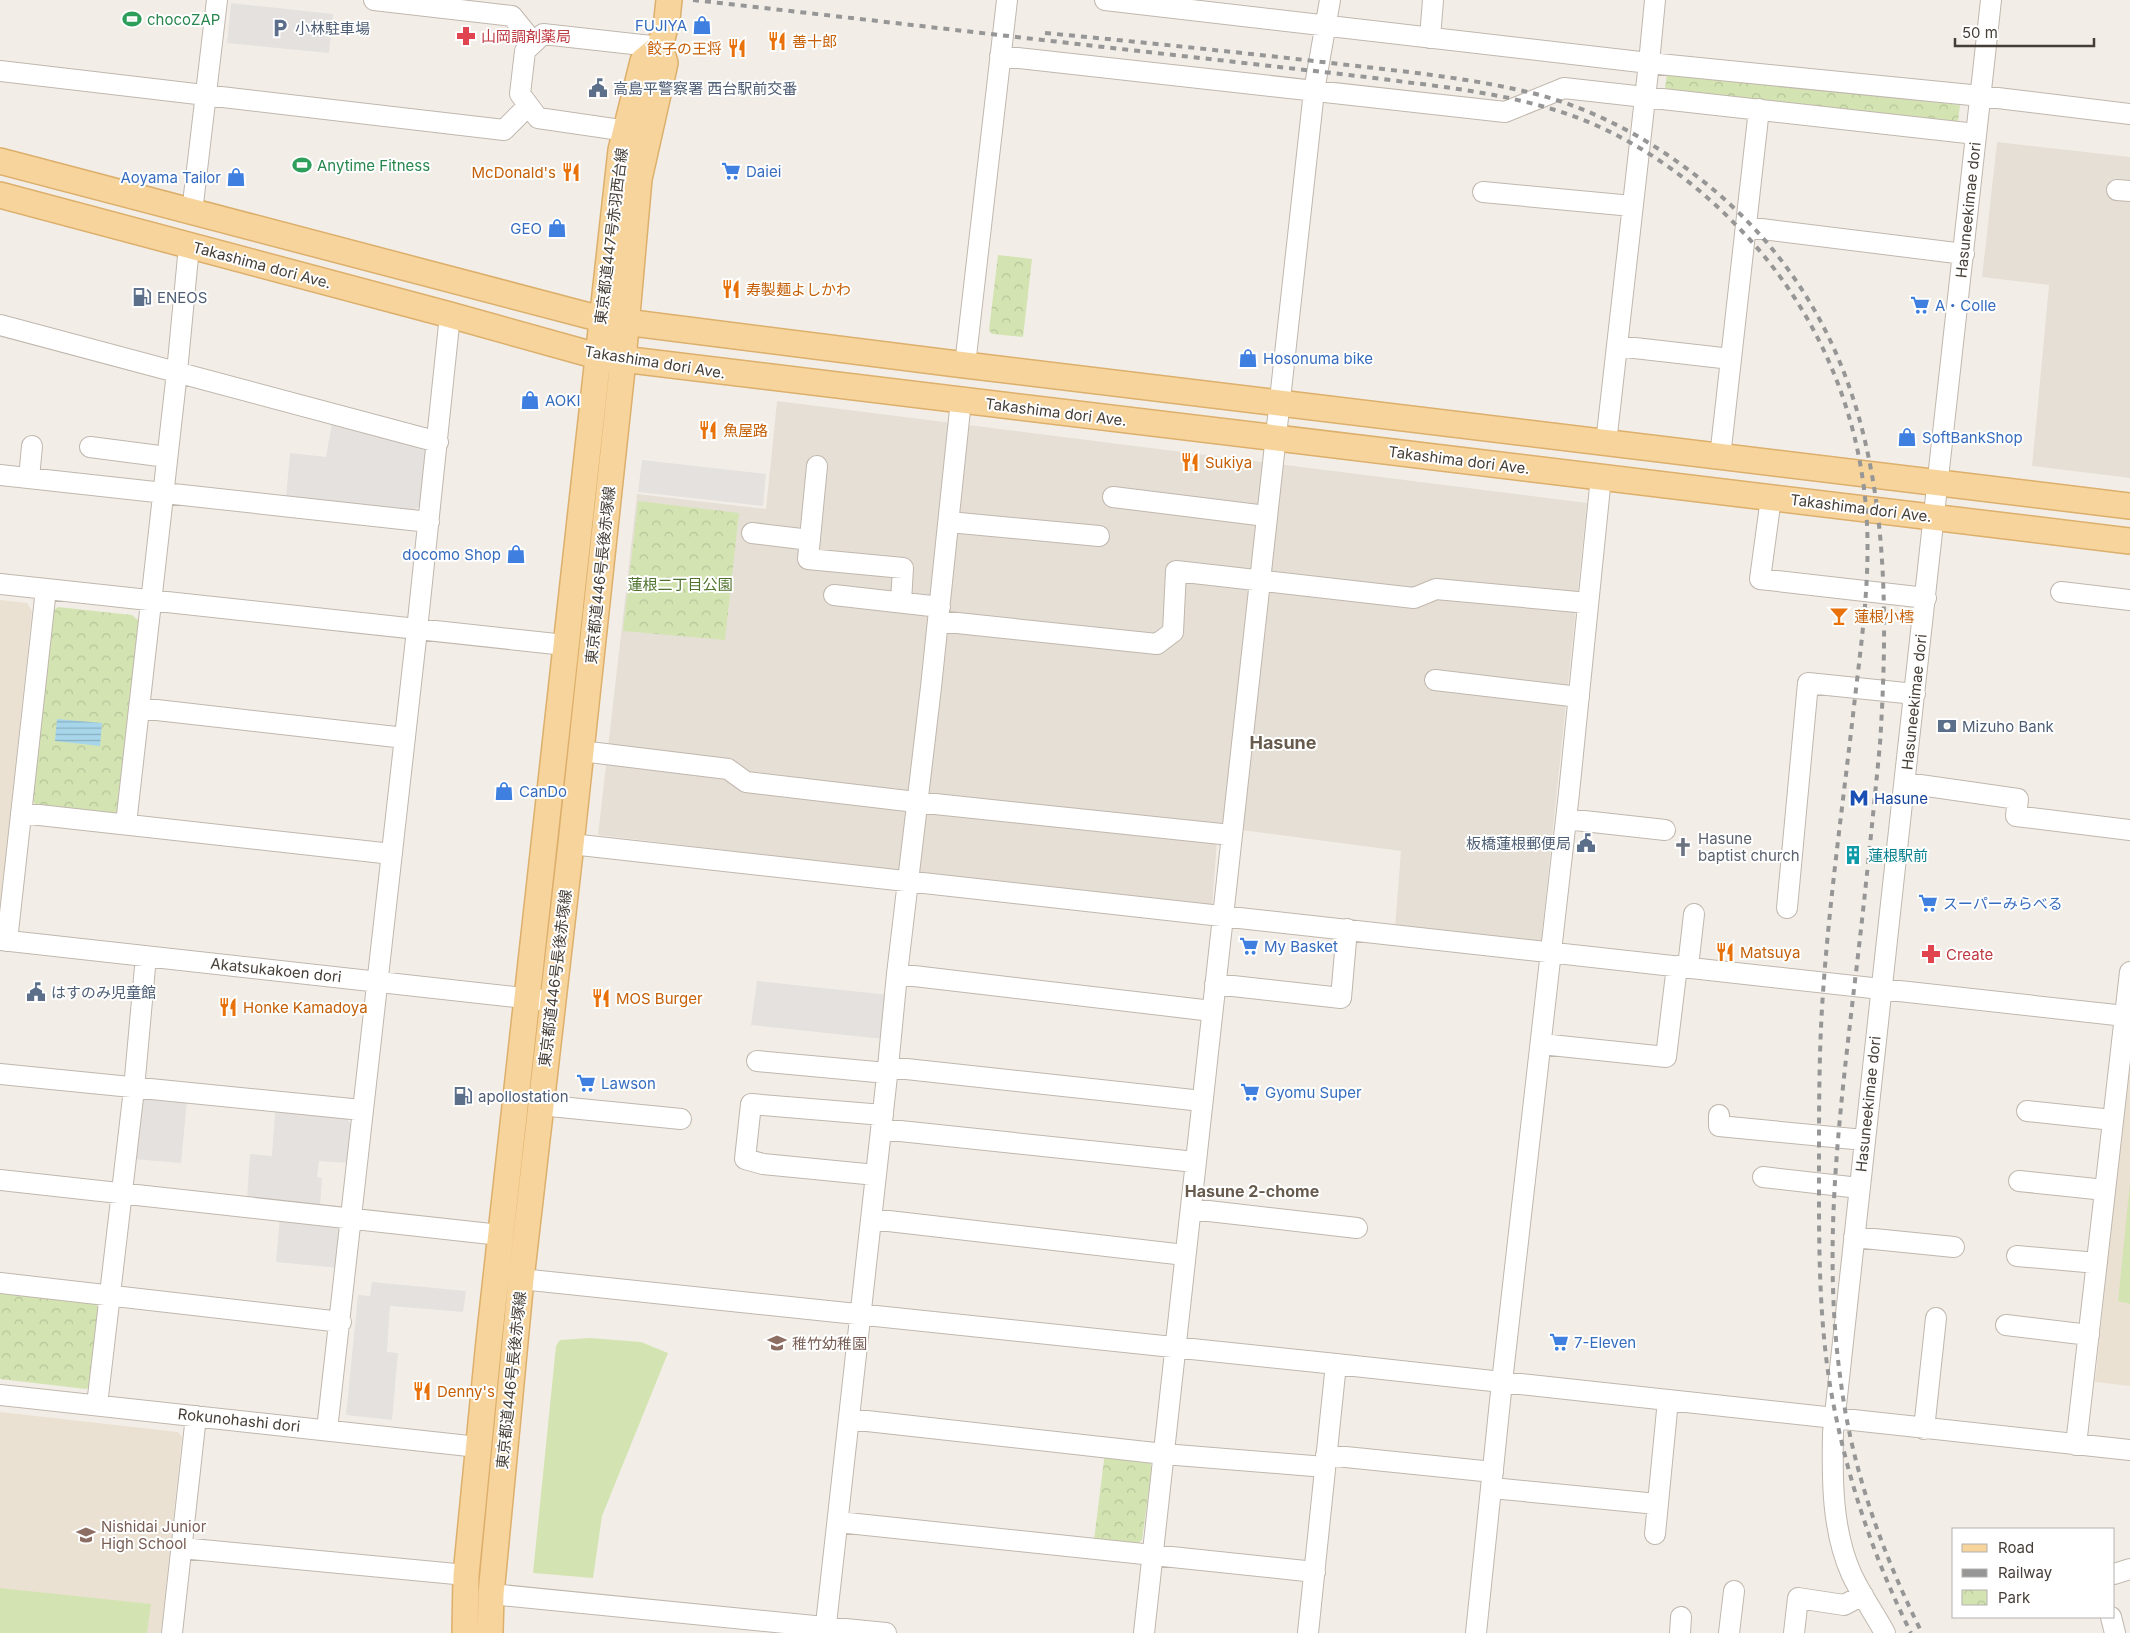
<svg xmlns="http://www.w3.org/2000/svg" width="2130" height="1633" font-family="Inter,'Noto Sans JP',sans-serif">
  <style>
    .residential { fill: #e6dfd6 }
    .education { fill: #ebe1d2 }
    .green { fill: #d3e4b2 }
    .park { fill: url(#park-crowns) }
    .parking { fill: #e4e1df }
    .water { fill: url(#water-rules) }
    .lines { fill: none; stroke-linecap: round; stroke-linejoin: round }
    .minor-casing { stroke: #c0b7ad; stroke-width: 22 }
    .major-casing { stroke: #dcaf6c; stroke-width: 28 }
    .minor { stroke: #fff; stroke-width: 20 }
    .major { stroke: #f7d49b; stroke-width: 25 }
    .rail { stroke: #969696; stroke-width: 4; stroke-dasharray: 6 6; stroke-linecap: butt }
    .labels { text-anchor: middle; dominant-baseline: central; stroke-width: 4; stroke-linejoin: round; paint-order: stroke }
    .leisure-label { font-size: 15px; fill: #27864d; stroke: #fff; text-anchor: start }
    .shop-label { font-size: 15px; fill: #366cbe; stroke: #fff; text-anchor: start }
    .service-label { font-size: 15px; fill: #4e5e75; stroke: #fff; text-anchor: start }
    .health-label { font-size: 15px; fill: #be3a42; stroke: #fff; text-anchor: start }
    .food-label { font-size: 15px; fill: #c56008; stroke: #fff; text-anchor: start }
    .street-label { font-size: 15px; fill: #453e36; stroke: #fff }
    .park-label { font-size: 15px; fill: #4f732e; stroke: #fff }
    .transit-label { font-size: 15px; fill: #164399; stroke: #fff; text-anchor: start }
    .worship-label { font-size: 15px; fill: #5b616d; stroke: #fff; text-anchor: start }
    .culture-label { font-size: 15px; fill: #0d838f; stroke: #fff; text-anchor: start }
    .education-label { font-size: 15px; fill: #785e54; stroke: #fff; text-anchor: start }
    .neighbourhood-label { font-size: 16px; font-weight: bold; fill: #675b4e; stroke: #fff }
    .quarter-label { font-size: 18px; font-weight: bold; fill: #675b4e; stroke: #fff }
  </style>
  <defs>
    <pattern id="park-crowns" width="20" height="18" patternUnits="userSpaceOnUse" patternTransform="scale(1.25)"><rect width="20" height="18" fill="#d3e4b2"/><path d="M2 6a3 3 0 1 1 6 0M12 15a3 3 0 1 1 6 0" fill="none" stroke="#b6c59a"/></pattern>
    <pattern id="water-rules" width="6" height="5" patternUnits="userSpaceOnUse" patternTransform="scale(1.25)"><rect width="6" height="5" fill="#a7d6eb"/><path d="M0 2.5h6" fill="none" stroke="#8aafbf"/></pattern>
  </defs>
  <rect width="100%" height="100%" fill="#f2eee7"/>
  <path class="residential" d="M1997,142L2130,157V478L2032,466L2049,285L1982,277Z
    M777,401L1587,503L1541,943L1395,927L1401,851L1218,827L1212,908L598,835L637,494L766,509Z"/>
  <path class="education" d="M0,600L27,603L32,611L0,909Z
    M2130,1053V1386L2095,1382Z
    M0,1412L178,1432L182,1437L161,1633H0Z"/>
  <path class="green" d="M2130,1183V1304L2118,1301Z
    M590,1338L641,1342L668,1353L602,1516L593,1578L533,1573L556,1346L560,1340Z
    M0,1588L151,1604L147,1633H0Z"/>
  <path class="park" d="M1667,73L1960,105L1958,122L1665,89Z
    M998,255L1032,259L1023,337L992,334L989,330Z
    M638,501L739,513L725,640L623,631Z
    M58,607L132,615L139,621L119,809L112,815L37,807L31,798L51,612Z
    M0,1292L94,1302L102,1311L93,1385L86,1389L0,1379Z
    M1105,1452L1147,1457L1152,1467L1142,1540L1137,1544L1094,1540Z"/>
  <path class="parking" d="M231,3L333,14L329,53L227,43Z
    M332,423L422,445L426,451L422,505L412,511L286,497L290,453L326,457Z
    M642,460L766,474L763,506L638,492Z
    M757,981L889,995L884,1039L751,1025Z
    M146,1097L187,1100L181,1163L133,1159L138,1105Z
    M275,1112L347,1119L353,1127L348,1163L319,1161L317,1177L322,1178L320,1207L247,1199L250,1154L272,1156Z
    M280,1216L334,1221L343,1228L339,1268L276,1262Z
    M372,1282L466,1291L463,1312L390,1306L387,1352L398,1353L392,1420L346,1415L358,1295L370,1296Z"/>
  <path class="water" d="M57,719L102,723L100,746L55,741Z"/>
  <g class="lines">
    <g class="minor-casing">
      <path id="minor" d="M374,0L512,16L533,42
        M1105,0L1649,63L1981,96L2130,114
        M1430,38L1433,0
        M1000,56L1505,112L1564,88L1976,134
        M0,71L504,130L528,106
        M641,133L538,118L520,94L525,51L543,34L660,47
        M2117,190L2130,191
        M1483,192L1632,206
        M192,212L217,0
        M1746,227L1964,254
        M0,325L438,442
        M1617,346L1731,359
        M965,365L1007,0
        M1606,443L1649,63L1655,0
        M90,447L167,457
        M1720,457L1759,109
        M817,466L808,559L903,568L901,602
        M0,475L429,522
        M29,478L32,446
        M1113,497L1266,516
        M1771,498L1760,579L1926,598
        M949,522L1099,536
        M752,533L810,540
        M0,584L565,645
        M2061,592L2130,600
        M834,595L940,607
        M938,621L1157,644L1173,632L1176,571L1414,598L1436,589L1588,603
        M1435,680L1579,697
        M139,708L405,738
        M581,751L728,769L746,782L916,802L1231,835
        M1906,783L2018,799L2016,816L2130,830
        M21,813L392,854
        M1566,819L1665,830
        M126,824L177,372L189,246
        M571,844L2125,1016
        M1787,908L1808,683L1915,694
        M0,940L542,1000
        M7,941L46,589
        M1688,967L1694,914
        M897,974L1212,1011
        M1215,984L1341,998L1347,929
        M1541,1044L1666,1057L1677,966
        M757,1061L887,1073
        M888,1067L1202,1101
        M0,1074L362,1110
        M540,1105L681,1119
        M2027,1111L2113,1120
        M1719,1115V1126L1864,1140
        M881,1129L1195,1162
        M876,1175L763,1164L745,1159L751,1104L883,1115
        M1763,1177L1859,1188
        M0,1180L500,1235
        M2019,1181L2105,1190
        M1191,1209L1357,1228
        M871,1219L1185,1255
        M1854,1237L1954,1247
        M2017,1256L2097,1263
        M521,1279L1336,1364L2130,1450
        M0,1283L341,1322
        M2006,1325L2089,1335
        M0,1395L478,1447
        M97,1405L134,1089L146,956
        M849,1419L1164,1454L1325,1467
        M1924,1429L1936,1318
        M327,1430L417,630L450,315
        M2076,1445L2130,972
        M1326,1455L1493,1472
        M1492,1488L1657,1504
        M838,1522L1315,1572
        M1655,1534L1668,1400
        M181,1548L466,1575
        M2114,1574L2130,1569
        M491,1594L886,1633
        M2111,1617L2115,1633
        M172,1633L196,1416
        M825,1633L888,1067L897,974L931,687L961,400
        M1144,1633L1314,91L1330,0
        M1308,1633L1336,1364
        M1476,1633L1502,1382L1569,793L1601,477
        M1680,1633L1681,1617
        M1729,1633L1734,1591
        M1794,1633L1798,1598L1844,1605L1863,1595
        M1885,1633C1874,1613 1860,1593 1851,1573C1832,1530 1832,1479 1833,1433C1884,955 1939,478 1991,0"/>
    </g>
    <g class="major-casing">
      <path id="major" d="M660,47L667,19L669,0
        M0,161L601,319L965,365L2130,506
        M0,195L450,315L597,356L2130,541
        M465,1633L466,1575L489,1341L621,150L643,61L660,47
        M490,1633L491,1594L521,1279L571,844L623,360L639,179L665,63L660,47"/>
    </g>
    <use href="#minor" class="minor"/>
    <use href="#major" class="major"/>
    <path class="rail" d="M693,0C871,20 1049,41 1227,61C1286,68 1345,74 1405,82C1455,88 1507,95 1555,110C1624,131 1687,174 1737,226C1815,305 1862,412 1867,524C1870,587 1860,652 1853,715C1842,812 1828,910 1822,1008C1819,1059 1819,1110 1819,1161C1819,1237 1818,1315 1831,1391C1846,1475 1873,1557 1911,1633
      M1045,33C1141,42 1236,52 1331,63C1398,71 1466,77 1532,93C1600,110 1662,146 1715,191C1884,335 1893,538 1880,744C1872,826 1864,907 1854,989C1839,1120 1822,1251 1841,1383C1852,1470 1883,1555 1922,1633"/>
  </g>
  <defs>
    <g id="stadium-bare" transform="scale(1.5)"><path d="M0-5a6.5 5 0 1 0 0 10a6.5 5 0 1 0 0-10ZM-3.5-1.8h7v3.6h-7Z" fill="#2e9e5b" stroke="#fff" stroke-width="2.5" paint-order="stroke"/></g>
    <g id="shop-bare" transform="scale(1.5)"><path d="M-5-2.5h2.3a2.7 3.5 0 0 1 5.4 0H5L5.5 6h-11ZM-1.5-2.5h3a1.5 2.3 0 0 0-3 0Z" fill="#3f7fe0" stroke="#fff" stroke-width="2.5" paint-order="stroke"/></g>
    <g id="parking-bare" transform="scale(1.5)"><path d="M-3.5-5.5H1a3.5 3.5 0 0 1 0 7H-1V5.5H-3.5ZM-1-3.4V-.6H.8a1.4 1.4 0 0 0 0-2.8Z" fill="#5c6f8a" stroke="#fff" stroke-width="2.5" paint-order="stroke"/></g>
    <g id="pharmacy-bare" transform="scale(1.5)"><path d="M-2-6h4v4h4v4h-4v4h-4v-4h-4v-4h4Z" fill="#e0444e" stroke="#fff" stroke-width="2.5" paint-order="stroke"/></g>
    <g id="restaurant-bare" transform="scale(1.5)"><path d="M-5-6h1v4h1v-4h1v4h1v-4h1v5L-1.5 .5V6h-2V.5L-5-1ZM5-6V6H3V1.5H1.5Q1.5-4 5-6Z" fill="#e8710a" stroke="#fff" stroke-width="2.5" paint-order="stroke"/></g>
    <g id="civic-bare" transform="scale(1.5)"><path d="M-.6-6.5H3V-4.5H.6V-3L4-1V1h2V6H-6V1h2V-1L-.6-3ZM-1.2 2.5V6h2.4V2.5Z" fill="#5c6f8a" stroke="#fff" stroke-width="2.5" paint-order="stroke"/></g>
    <g id="supermarket-bare" transform="scale(1.5)"><path d="M-6-5.5h2.5l.6 2H6L4.5 2H-2.5L-4.4-4H-6ZM-1.5 3.2a1.3 1.3 0 1 0 .1 0ZM3 3.2a1.3 1.3 0 1 0 .1 0Z" fill="#3f7fe0" stroke="#fff" stroke-width="2.5" paint-order="stroke"/></g>
    <g id="fuel-bare" transform="scale(1.5)"><path d="M-5.5-6h7V0h2V4h1.3V-2.5L3-4.5l.8-.8L6-3V5H2.5V1h-1V6h-7ZM-4.2-4.7v3.2H.2V-4.7Z" fill="#5c6f8a" stroke="#fff" stroke-width="2.5" paint-order="stroke"/></g>
    <g id="bar-bare" transform="scale(1.5)"><path d="M-6-5H6L.8 .8V4.5H3.5V6h-7V4.5H-.8V.8Z" fill="#e8710a" stroke="#fff" stroke-width="2.5" paint-order="stroke"/></g>
    <g id="bank-bare" transform="scale(1.5)"><path d="M-6-4H6V4H-6ZM0-2.3a2.3 2.3 0 1 0 0 4.6a2.3 2.3 0 1 0 0-4.6Z" fill="#5c6f8a" stroke="#fff" stroke-width="2.5" paint-order="stroke"/></g>
    <g id="metro-bare" transform="scale(1.5)"><path d="M-5.5 5V-5H-3L0 0L3-5H5.5V5H3V-.5L0 4L-3-.5V5Z" fill="#1a4fb4" stroke="#fff" stroke-width="2.5" paint-order="stroke"/></g>
    <g id="church-bare" transform="scale(1.5)"><path d="M-1.2-6h2.4v3.5h3.3v2.4h-3.3V6h-2.4V-.1h-3.3v-2.4h3.3Z" fill="#6b7280" stroke="#fff" stroke-width="2.5" paint-order="stroke"/></g>
    <g id="building-bare" transform="scale(1.5)"><path d="M-4-6H4V6H1V3H-1V6H-4ZM-2.5-4.3h1.7v1.8h-1.7ZM.8-4.3h1.7v1.8H.8ZM-2.5-1h1.7V.8h-1.7ZM.8-1h1.7V.8H.8Z" fill="#0f9aa8" stroke="#fff" stroke-width="2.5" paint-order="stroke"/></g>
    <g id="school-bare" transform="scale(1.5)"><path d="M0-5L7-2L0 1L-7-2ZM-4 1L0 2.5L4 1V4Q0 6-4 4Z" fill="#8d6e63" stroke="#fff" stroke-width="2.5" paint-order="stroke"/></g>
  </defs>
  <g fill-rule="evenodd">
    <use href="#stadium-bare" x="132" y="19"/>
    <use href="#shop-bare" x="702" y="25"/>
    <use href="#parking-bare" x="280" y="28"/>
    <use href="#pharmacy-bare" x="466" y="36"/>
    <use href="#restaurant-bare" x="777" y="41"/>
    <use href="#restaurant-bare" x="737" y="48"/>
    <use href="#civic-bare" x="598" y="88"/>
    <use href="#stadium-bare" x="302" y="165"/>
    <use href="#supermarket-bare" x="731" y="171"/>
    <use href="#restaurant-bare" x="571" y="172"/>
    <use href="#shop-bare" x="236" y="177"/>
    <use href="#shop-bare" x="557" y="228"/>
    <use href="#restaurant-bare" x="731" y="289"/>
    <use href="#fuel-bare" x="142" y="297"/>
    <use href="#supermarket-bare" x="1920" y="305"/>
    <use href="#shop-bare" x="1248" y="358"/>
    <use href="#shop-bare" x="530" y="400"/>
    <use href="#restaurant-bare" x="708" y="430"/>
    <use href="#shop-bare" x="1907" y="437"/>
    <use href="#restaurant-bare" x="1190" y="462"/>
    <use href="#shop-bare" x="516" y="554"/>
    <use href="#bar-bare" x="1839" y="616"/>
    <use href="#bank-bare" x="1947" y="726"/>
    <use href="#shop-bare" x="504" y="791"/>
    <use href="#metro-bare" x="1859" y="798"/>
    <use href="#civic-bare" x="1586" y="843"/>
    <use href="#church-bare" x="1683" y="847"/>
    <use href="#building-bare" x="1853" y="855"/>
    <use href="#supermarket-bare" x="1928" y="903"/>
    <use href="#supermarket-bare" x="1249" y="946"/>
    <use href="#restaurant-bare" x="1725" y="952"/>
    <use href="#pharmacy-bare" x="1931" y="954"/>
    <use href="#civic-bare" x="36" y="992"/>
    <use href="#restaurant-bare" x="601" y="998"/>
    <use href="#restaurant-bare" x="228" y="1007"/>
    <use href="#supermarket-bare" x="586" y="1083"/>
    <use href="#supermarket-bare" x="1250" y="1092"/>
    <use href="#fuel-bare" x="463" y="1096"/>
    <use href="#supermarket-bare" x="1559" y="1342"/>
    <use href="#school-bare" x="777" y="1343"/>
    <use href="#restaurant-bare" x="422" y="1391"/>
    <use href="#school-bare" x="86" y="1535"/>
  </g>
  <g class="labels">
    <g class="leisure-label">
      <text x="147" y="19">chocoZAP</text>
      <text x="317" y="165">Anytime Fitness</text>
    </g>
    <g class="shop-label">
      <text x="687" y="25" text-anchor="end">FUJIYA</text>
      <text x="746" y="171">Daiei</text>
      <text x="221" y="177" text-anchor="end">Aoyama Tailor</text>
      <text x="542" y="228" text-anchor="end">GEO</text>
      <text x="1935" y="305">A・Colle</text>
      <text x="1263" y="358">Hosonuma bike</text>
      <text x="545" y="400">AOKI</text>
      <text x="1922" y="437">SoftBankShop</text>
      <text x="501" y="554" text-anchor="end">docomo Shop</text>
      <text x="519" y="791">CanDo</text>
      <text x="1943" y="903">スーパーみらべる</text>
      <text x="1264" y="946">My Basket</text>
      <text x="601" y="1083">Lawson</text>
      <text x="1265" y="1092">Gyomu Super</text>
      <text x="1574" y="1342">7-Eleven</text>
    </g>
    <g class="service-label">
      <text x="295" y="28">小林駐車場</text>
      <text x="613" y="88">高島平警察署 西台駅前交番</text>
      <text x="157" y="297">ENEOS</text>
      <text x="1962" y="726">Mizuho Bank</text>
      <text x="1571" y="843" text-anchor="end">板橋蓮根郵便局</text>
      <text x="51" y="992">はすのみ児童館</text>
      <text x="478" y="1096">apollostation</text>
    </g>
    <g class="health-label">
      <text x="481" y="36">山岡調剤薬局</text>
      <text x="1946" y="954">Create</text>
    </g>
    <g class="food-label">
      <text x="792" y="41">善十郎</text>
      <text x="722" y="48" text-anchor="end">餃子の王将</text>
      <text x="556" y="172" text-anchor="end">McDonald's</text>
      <text x="746" y="289">寿製麺よしかわ</text>
      <text x="723" y="430">魚屋路</text>
      <text x="1205" y="462">Sukiya</text>
      <text x="1854" y="616">蓮根小樰</text>
      <text x="1740" y="952">Matsuya</text>
      <text x="616" y="998">MOS Burger</text>
      <text x="243" y="1007">Honke Kamadoya</text>
      <text x="437" y="1391">Denny's</text>
    </g>
    <g class="street-label">
      <text transform="translate(1968 210) rotate(-84)">Hasuneekimae dori</text>
      <text transform="translate(611 236) rotate(-83)">東京都道447号赤羽西台線</text>
      <text transform="translate(262 265) rotate(15)">Takashima dori Ave.</text>
      <text transform="translate(655 362) rotate(9)">Takashima dori Ave.</text>
      <text transform="translate(1056 412) rotate(7)">Takashima dori Ave.</text>
      <text transform="translate(1459 460) rotate(7)">Takashima dori Ave.</text>
      <text transform="translate(1861 508) rotate(7)">Takashima dori Ave.</text>
      <text transform="translate(600 575) rotate(-84)">東京都道446号長後赤塚線</text>
      <text transform="translate(1914 702) rotate(-84)">Hasuneekimae dori</text>
      <text transform="translate(276 970) rotate(6)">Akatsukakoen dori</text>
      <text transform="translate(555 978) rotate(-83)">東京都道446号長後赤塚線</text>
      <text transform="translate(1868 1104) rotate(-84)">Hasuneekimae dori</text>
      <text transform="translate(511 1380) rotate(-84)">東京都道446号長後赤塚線</text>
      <text transform="translate(239 1420) rotate(6)">Rokunohashi dori</text>
    </g>
    <g class="park-label">
      <text x="680" y="584">蓮根二丁目公園</text>
    </g>
    <g class="transit-label">
      <text x="1874" y="798">Hasune</text>
    </g>
    <g class="worship-label">
      <text x="1698" y="838">Hasune<tspan x="1698" dy="17">baptist church</tspan></text>
    </g>
    <g class="culture-label">
      <text x="1868" y="855">蓮根駅前</text>
    </g>
    <g class="education-label">
      <text x="792" y="1343">稚竹幼稚園</text>
      <text x="101" y="1526">Nishidai Junior<tspan x="101" dy="17">High School</tspan></text>
    </g>
    <g class="neighbourhood-label">
      <text x="1252" y="1191">Hasune 2-chome</text>
    </g>
    <g class="quarter-label">
      <text x="1283" y="742">Hasune</text>
    </g>
  </g>
  <rect x="1952" y="1528" width="162" height="90" fill="#ffffff" stroke="#b5b2af"/>
  <rect x="1962" y="1544" width="25" height="8" fill="#f7d49b" stroke="#b5b2af"/>
  <text x="1998" y="1553" font-size="15" fill="#453e36">Road</text>
  <rect x="1962" y="1569" width="25" height="8" fill="#969696" stroke="#b5b2af"/>
  <text x="1998" y="1578" font-size="15" fill="#453e36">Railway</text>
  <rect x="1962" y="1590" width="25" height="15" fill="url(#park-crowns)" stroke="#b5b2af"/>
  <text x="1998" y="1603" font-size="15" fill="#453e36">Park</text>
  <path d="M1955 38v8h139v-8" fill="none" stroke="#453e36" stroke-width="2.5"/>
  <text x="1962" y="38" font-size="15" fill="#453e36" stroke="#ffffff" stroke-width="4" paint-order="stroke">50 m</text>
</svg>
